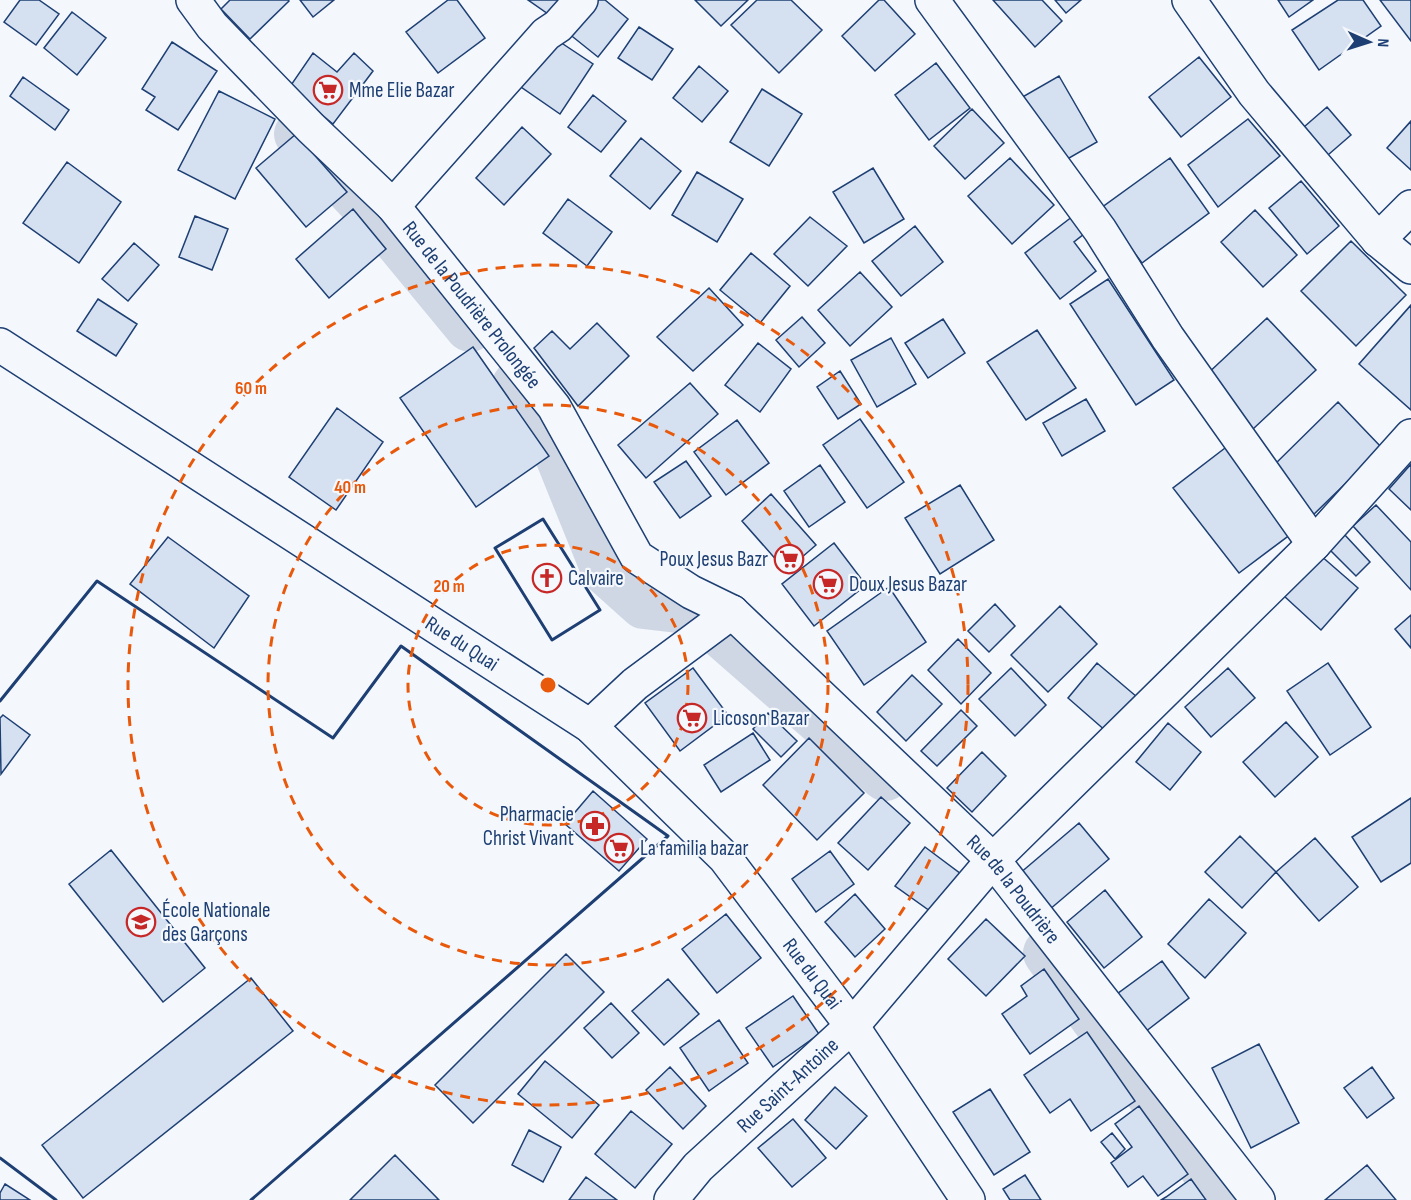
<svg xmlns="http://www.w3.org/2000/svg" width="1411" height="1200" font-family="'Sofia Sans Condensed',sans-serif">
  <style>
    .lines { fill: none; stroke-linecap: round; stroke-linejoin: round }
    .canal { stroke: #cfd7e4; stroke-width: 50 }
    .building { fill: #d5e0f0; stroke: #1d3f73; stroke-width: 1.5 }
    .minor-casing { stroke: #1d3f73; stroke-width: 36 }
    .minor { stroke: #f4f7fb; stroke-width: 33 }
    .wall { stroke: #1d3f73; stroke-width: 3 }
    .ring { fill: none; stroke: #e8590c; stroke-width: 3; stroke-dasharray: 10 8 }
    .labels { text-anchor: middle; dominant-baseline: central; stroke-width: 4.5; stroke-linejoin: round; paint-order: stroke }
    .poi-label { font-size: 21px; fill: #1d3f73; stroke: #f4f7fb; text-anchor: start }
    .street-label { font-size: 21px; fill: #1d3f73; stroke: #f4f7fb }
    .centre { fill: #e8590c; stroke: #f4f7fb; stroke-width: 3 }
    .ring-label { font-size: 18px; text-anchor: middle; font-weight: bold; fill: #e8590c; stroke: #f4f7fb; stroke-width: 4.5; stroke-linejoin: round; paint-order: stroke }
  </style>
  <rect width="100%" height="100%" fill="#f4f7fb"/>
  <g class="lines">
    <path class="canal" d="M299,134L399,241L470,327
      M517,385L545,419L606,570L644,604L695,610L885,776
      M1048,953L1228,1200"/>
  </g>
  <path class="building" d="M20,0H39L59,14L36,45L4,22Z
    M230,0H288L289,1L250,39L221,9Z
    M300,0H334L313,17Z
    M448,0H457L485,38L438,73L406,32Z
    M528,0H562L551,16Z
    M594,0H605L628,19L598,57L568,33Z
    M695,0H748L721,26Z
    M757,0H791L822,30L779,73L731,25Z
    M879,0H884L915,34L875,71L842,36Z
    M993,0H1042L1062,21L1035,47Z
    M1055,0H1081L1066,13Z
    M1278,0H1313L1289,17Z
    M1338,0H1363L1381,26L1319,70L1292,30Z
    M1380,0H1411V41Z
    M72,12L106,38L77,75L44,48Z
    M639,27L673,49L652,80L618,58Z
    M554,38L593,64L560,114L521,87Z
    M172,42L217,71L178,130L146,110L155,97L142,89Z
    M313,53L337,72L354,53L373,71L333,124L289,88Z
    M1199,57L1231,97L1181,137L1149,97Z
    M936,63L970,108L929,140L895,95Z
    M699,66L728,91L702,122L673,98Z
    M1059,76L1097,142L1057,165L1019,99Z
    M23,77L69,110L55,130L10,96Z
    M762,89L802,114L769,166L730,142Z
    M219,91L275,119L235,199L178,170Z
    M593,95L626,121L601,152L568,127Z
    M1327,107L1351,135L1321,161L1297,133Z
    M972,109L1004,143L965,179L934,146Z
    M1248,119L1280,156L1218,207L1188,165Z
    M1411,121V170L1387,148Z
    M522,127L551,154L504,205L476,178Z
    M296,134L347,192L306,227L256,168Z
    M641,138L681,171L650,209L610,176Z
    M1010,158L1054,205L1012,244L968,196Z
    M1170,158L1209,213L1142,263L1101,208Z
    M67,162L121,202L79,263L23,223Z
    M873,168L904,219L864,243L833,192Z
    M697,172L743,199L717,242L672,215Z
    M1301,181L1339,226L1307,254L1269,208Z
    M568,199L612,232L587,266L543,233Z
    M353,209L386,249L329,298L296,259Z
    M1255,210L1297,255L1263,287L1221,242Z
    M1077,213L1089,230L1074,242L1096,271L1060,299L1025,253Z
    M195,216L228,229L212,270L179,257Z
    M810,217L847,246L808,286L774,254Z
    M915,226L943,262L901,296L872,261Z
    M1351,241L1406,295L1356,346L1301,291Z
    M134,243L159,265L128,301L102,279Z
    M751,253L790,286L760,323L720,290Z
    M860,272L892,307L850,346L818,310Z
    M1108,279L1174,380L1136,405L1070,304Z
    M709,288L743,325L693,371L657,337Z
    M98,299L137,324L116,356L77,331Z
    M1411,305V410L1359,364Z
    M802,317L825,343L799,367L776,340Z
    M1267,318L1316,370L1253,429L1204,377Z
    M943,319L965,353L928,378L905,343Z
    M597,323L629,356L578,406L534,348L552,331L570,349Z
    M1037,330L1076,388L1026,420L987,362Z
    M891,338L916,384L877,407L851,360Z
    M758,343L791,369L760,412L725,385Z
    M473,347L549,456L476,507L400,398Z
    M840,371L861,404L838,419L817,387Z
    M690,383L718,414L646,478L618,445Z
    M1086,399L1105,431L1062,456L1043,423Z
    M1338,402L1382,448L1310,518L1266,473Z
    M337,408L383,442L336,510L289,477Z
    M860,419L904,482L867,508L823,445Z
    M737,420L769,463L726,495L694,452Z
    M1229,445L1295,531L1239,573L1173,488Z
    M686,461L711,496L680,518L654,482Z
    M1411,464V510L1389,489Z
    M820,465L845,502L809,527L784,491Z
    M960,485L994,540L940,574L905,518Z
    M771,494L816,545L786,571L742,521Z
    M1376,505L1411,542V590L1353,526Z
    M1344,534L1370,562L1356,576L1329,549Z
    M168,537L249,596L214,648L130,584Z
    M834,543L866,585L814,626L782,584Z
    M1320,555L1358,588L1321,630L1284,596Z
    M889,587L926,642L864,685L827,631Z
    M995,604L1015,626L989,652L968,631Z
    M1060,606L1097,644L1048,692L1011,655Z
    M1411,615V648L1395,629Z
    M958,639L991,673L961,704L928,670Z
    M1097,663L1137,697L1107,732L1068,698Z
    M1328,663L1371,727L1330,755L1287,691Z
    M693,668L728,715L680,751L645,703Z
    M1011,668L1046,705L1015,736L979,699Z
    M1228,668L1255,698L1211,737L1185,707Z
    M912,675L942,704L906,741L877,712Z
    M961,710L977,726L937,766L921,751Z
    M768,713L797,741L781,757L753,729Z
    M3,715L30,735L1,774L0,718Z
    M1286,722L1318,757L1275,797L1243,762Z
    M1168,723L1201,752L1170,790L1136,762Z
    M753,733L770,760L721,792L704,765Z
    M809,738L864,793L817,840L763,785Z
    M982,752L1006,776L972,812L947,788Z
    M593,791L647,839L619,871L565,824Z
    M881,797L910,823L868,870L838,843Z
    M1411,798V863L1381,882L1352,837Z
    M1079,823L1109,859L1049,910L1019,874Z
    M1240,836L1276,872L1242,908L1205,872Z
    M1315,838L1358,887L1319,921L1276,872Z
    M925,847L965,877L937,916L895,886Z
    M111,850L205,968L163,1002L69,884Z
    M830,851L854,884L816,912L792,879Z
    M1105,890L1142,937L1104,968L1067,922Z
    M855,894L885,929L855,957L825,922Z
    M1209,899L1246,933L1205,978L1168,944Z
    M726,914L761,958L717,993L682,949Z
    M986,919L1025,956L986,996L948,959Z
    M566,954L604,992L473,1123L435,1085Z
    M1162,961L1189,998L1145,1032L1117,994Z
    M1044,969L1079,1019L1030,1054L1002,1014L1027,996L1021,986Z
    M251,978L293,1031L83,1198L42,1145Z
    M668,979L699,1014L664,1045L632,1011Z
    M793,996L819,1034L773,1067L746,1028Z
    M611,1003L639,1033L612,1058L584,1028Z
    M719,1020L748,1063L709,1091L680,1048Z
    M1087,1032L1135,1101L1091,1131L1070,1099L1050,1113L1024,1075Z
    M1259,1044L1299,1123L1251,1148L1212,1068Z
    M545,1061L599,1105L572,1138L518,1094Z
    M670,1067L706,1106L683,1129L646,1090Z
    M1372,1067L1394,1098L1367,1118L1344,1088Z
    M835,1087L867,1116L836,1149L805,1120Z
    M990,1089L1030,1152L994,1175L953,1112Z
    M1139,1106L1188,1174L1158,1196L1143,1176L1128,1187L1111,1163L1132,1147L1115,1124Z
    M631,1111L672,1144L635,1188L595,1154Z
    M793,1119L826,1158L792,1187L758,1148Z
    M529,1130L561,1147L543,1182L512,1165Z
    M1112,1133L1125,1149L1115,1159L1101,1142Z
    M395,1155L439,1200H350Z
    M1367,1165L1396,1200H1325Z
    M1025,1175L1041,1200H1010L1003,1189Z
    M586,1177L617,1200H569Z
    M1191,1179L1206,1200H1161L1166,1197Z
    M5,1184L30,1200H0V1193Z"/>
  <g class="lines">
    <g class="minor-casing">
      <g id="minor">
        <path id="s1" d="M193,0L212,26L311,128L393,206L554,407L637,557L691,592L732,612L993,860L1258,1200"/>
        <path d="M932,0L1100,230L1168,338L1314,544"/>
        <path d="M1189,0L1254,93L1378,240L1411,267"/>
        <path d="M393,206L546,34L558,26L581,0"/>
        <path d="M1378,240L1411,207"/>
        <path id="s2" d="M0,345L590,726L725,858L852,1026L968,1200"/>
        <path d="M590,726L635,684L732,612"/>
        <path id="s3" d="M671,1200L698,1167L852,1026L993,860L1314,544L1411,436"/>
      </g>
    </g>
    <use href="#minor" class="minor"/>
    <path class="wall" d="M543,519L600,610L552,640L495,548Z
      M0,701L97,581L333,738L401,646L668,836L251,1200
      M0,1158L56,1200"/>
  </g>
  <g class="ring">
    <circle cx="548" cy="685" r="140"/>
    <circle cx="548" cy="685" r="280"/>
    <circle cx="548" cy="685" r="420"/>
  </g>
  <defs>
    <g id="supermarket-ring" transform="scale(1.5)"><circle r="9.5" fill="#f4f7fb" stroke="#c62828" stroke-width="1.5"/><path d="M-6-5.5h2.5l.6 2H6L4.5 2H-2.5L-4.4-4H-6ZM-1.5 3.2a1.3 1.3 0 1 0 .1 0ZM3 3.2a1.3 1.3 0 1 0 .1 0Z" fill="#c62828"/></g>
    <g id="church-ring" transform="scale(1.5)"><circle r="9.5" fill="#f4f7fb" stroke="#c62828" stroke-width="1.5"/><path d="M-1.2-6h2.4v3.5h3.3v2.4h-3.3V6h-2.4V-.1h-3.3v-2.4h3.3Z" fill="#c62828"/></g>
    <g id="pharmacy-ring" transform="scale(1.5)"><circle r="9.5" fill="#f4f7fb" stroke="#c62828" stroke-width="1.5"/><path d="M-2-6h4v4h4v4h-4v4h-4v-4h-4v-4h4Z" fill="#c62828"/></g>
    <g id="school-ring" transform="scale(1.5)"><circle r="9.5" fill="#f4f7fb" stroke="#c62828" stroke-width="1.5"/><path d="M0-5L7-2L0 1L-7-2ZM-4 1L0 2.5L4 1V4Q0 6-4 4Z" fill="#c62828"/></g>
  </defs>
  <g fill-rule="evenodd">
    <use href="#supermarket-ring" x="328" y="90"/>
    <use href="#supermarket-ring" x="789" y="559"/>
    <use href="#church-ring" x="547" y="578"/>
    <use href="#supermarket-ring" x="828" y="584"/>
    <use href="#supermarket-ring" x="692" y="718"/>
    <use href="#pharmacy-ring" x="595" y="826"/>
    <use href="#supermarket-ring" x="619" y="848"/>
    <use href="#school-ring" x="141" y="922"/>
  </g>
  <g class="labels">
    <g class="poi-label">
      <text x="349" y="90">Mme Elie Bazar</text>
      <text x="768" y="559" text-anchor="end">Poux Jesus Bazr</text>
      <text x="568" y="578">Calvaire</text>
      <text x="849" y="584">Doux Jesus Bazar</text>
      <text x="713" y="718">Licoson Bazar</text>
      <text x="574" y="814" text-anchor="end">Pharmacie<tspan x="574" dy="24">Christ Vivant</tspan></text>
      <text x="640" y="848">La familia bazar</text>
      <text x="162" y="910">École Nationale<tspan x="162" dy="24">des Garçons</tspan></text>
    </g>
    <g class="street-label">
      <text stroke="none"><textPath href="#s1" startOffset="414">Rue de la Poudrière Prolongée</textPath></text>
      <text stroke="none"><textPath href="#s2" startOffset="550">Rue du Quai</textPath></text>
      <text stroke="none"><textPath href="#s1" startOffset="1222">Rue de la Poudrière</textPath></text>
      <text stroke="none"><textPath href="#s2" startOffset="1036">Rue du Quai</textPath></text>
      <text stroke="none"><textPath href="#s3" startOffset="164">Rue Saint-Antoine</textPath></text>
    </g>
  </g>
  <circle cx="548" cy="685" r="9" class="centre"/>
  <g class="ring-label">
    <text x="251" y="394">60 m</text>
    <text x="350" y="493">40 m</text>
    <text x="449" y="592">20 m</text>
  </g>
  <g transform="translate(1369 42) rotate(93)" stroke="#f4f7fb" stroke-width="4.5" paint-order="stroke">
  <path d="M0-4.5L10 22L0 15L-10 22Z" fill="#1d3f73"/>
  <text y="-9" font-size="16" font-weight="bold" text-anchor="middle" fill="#1d3f73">N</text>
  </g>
</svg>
